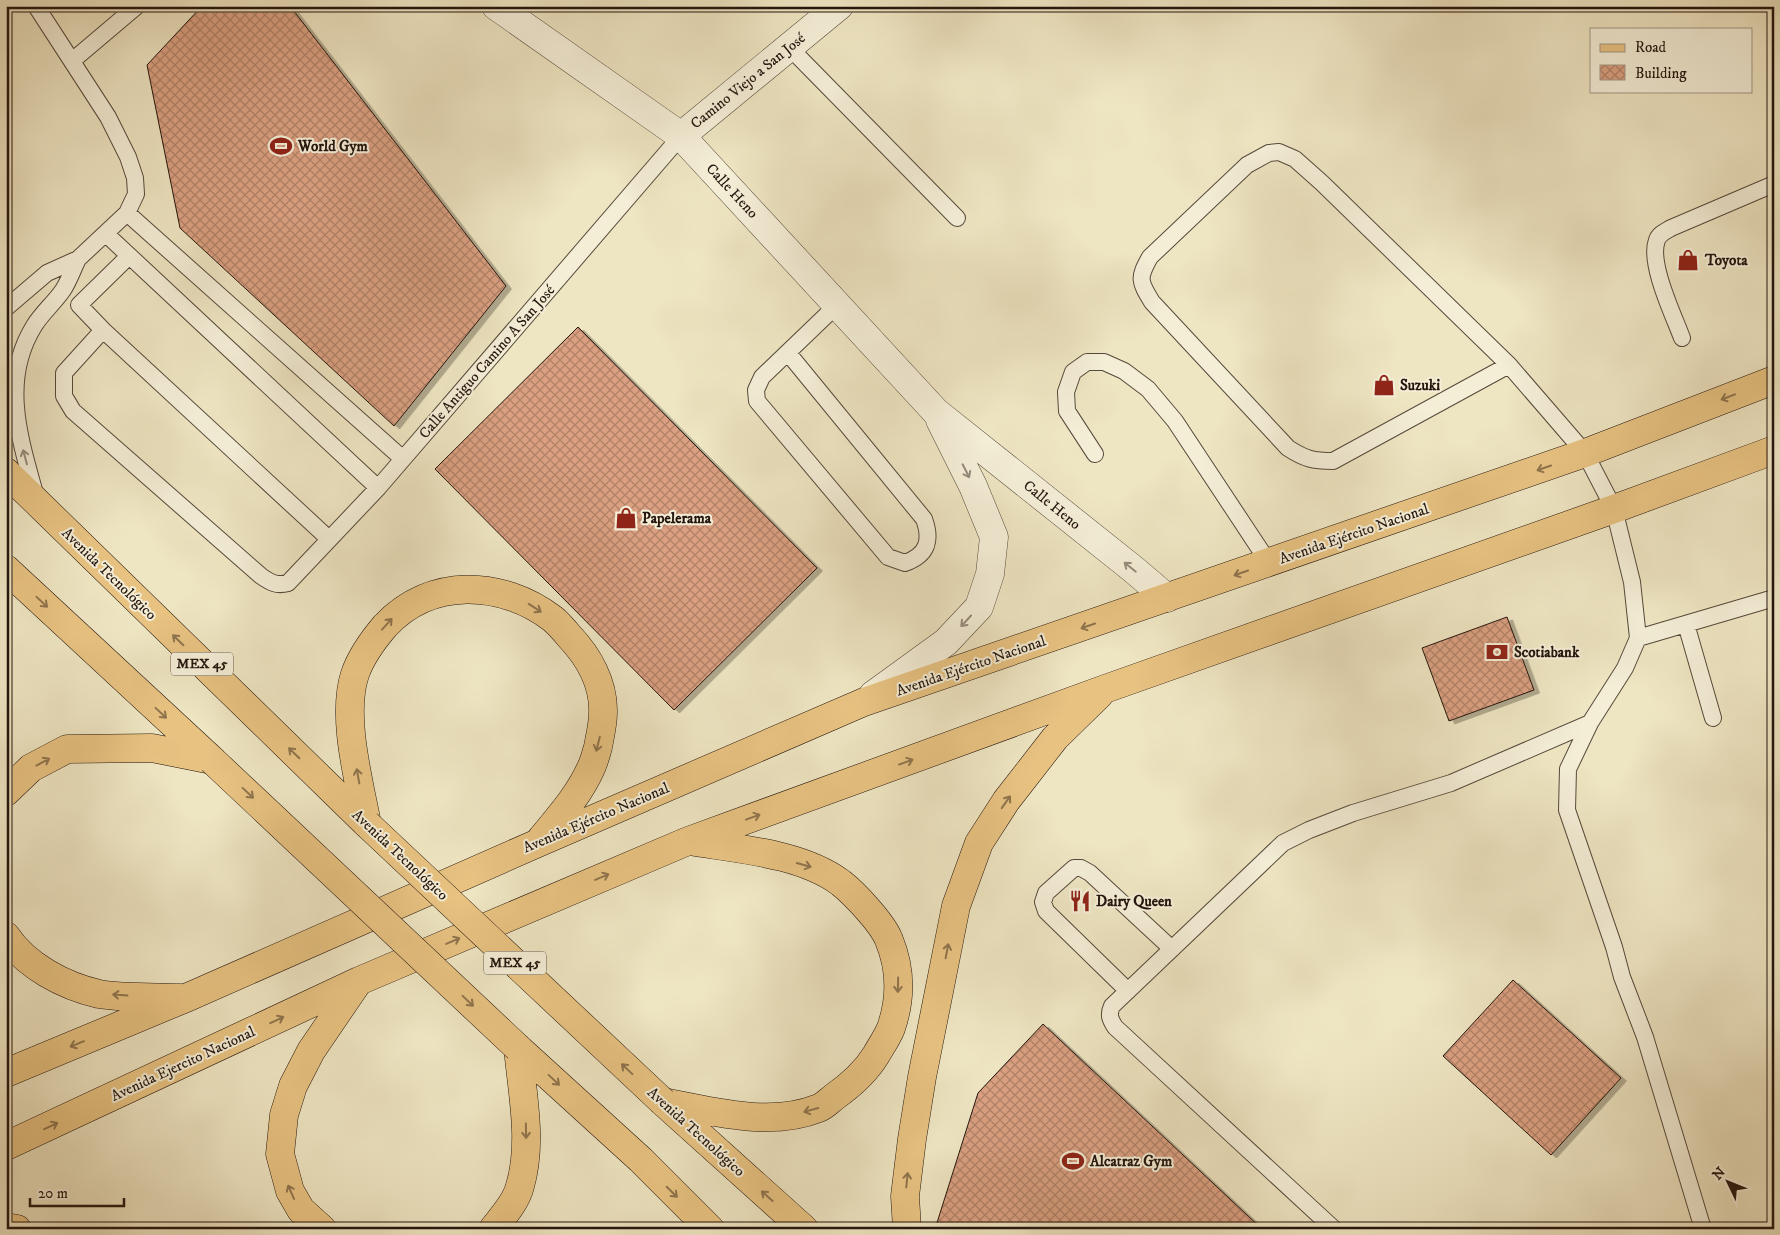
<svg xmlns="http://www.w3.org/2000/svg" width="1780" height="1235" font-family="'IM FELL DW Pica',serif">
  <style>
    .building { fill: url(#building-cross-hatch); stroke: #24150e; filter: url(#shadow) }
    .lines { fill: none; stroke-linecap: round; stroke-linejoin: round }
    .service-casing { stroke: #56493b; stroke-width: 18 }
    .tertiary-casing { stroke: #56493b; stroke-width: 29 }
    .primary-casing { stroke: #24150e; stroke-width: 29 }
    .service { stroke: #f4eed7; stroke-width: 16 }
    .tertiary { stroke: #f4eed7; stroke-width: 28 }
    .primary { stroke: #e7c281; stroke-width: 28 }
    .primary-bridge-casing { stroke: #24150e; stroke-width: 29; stroke-linecap: butt }
    .primary-bridge { stroke: #e7c281; stroke-width: 28 }
    .oneway { stroke: #8f744d }
    .oneway2 { stroke: #968c7d }
    .labels { text-anchor: middle; dominant-baseline: central; stroke-width: 4; stroke-linejoin: round; paint-order: stroke }
    .shield { fill: #f4eed7; stroke: #62564a; stroke-width: 1 }
    .shield-label { font-size: 14px; font-weight: bold; fill: #24150e }
    .street-label { font-size: 15px; fill: #24150e; stroke: #f4eed7 }
    .poi-label { font-size: 15px; font-weight: bold; fill: #24150e; stroke: #f4eed7; text-anchor: start }
  </style>
  <defs>
    <pattern id="building-cross-hatch" width="8" height="8" patternUnits="userSpaceOnUse" patternTransform="scale(1.25)"><rect width="8" height="8" fill="#daa081"/><path d="M0 0l8 8M0 8l8-8" fill="none" stroke="#b18168"/></pattern>
    <filter id="shadow"><feDropShadow dx="5.5" dy="3" stdDeviation="0" flood-color="#0004"/></filter>
  </defs>
  <rect width="100%" height="100%" fill="#eee5c2"/>
  <filter id="stains"><feTurbulence type="fractalNoise" baseFrequency=".004" numOctaves="4"/><feColorMatrix values="0 0 0 0 .2 0 0 0 0 .09 0 0 0 0 .02 0 0 0 .5 -.17"/></filter>
  <radialGradient id="worn" r=".72"><stop offset=".6" stop-color="#630" stop-opacity="0"/><stop offset="1" stop-color="#630" stop-opacity=".3"/></radialGradient>
  <path class="building" d="M202,6H290L506,286L394,426L180,228L147,65Z
    M578,327L817,568L674,710L435,469Z
    M1507,617L1534,690L1449,721L1422,648Z
    M1513,980L1621,1078L1551,1155L1443,1056Z
    M1043,1024L1262,1229H935L978,1093Z"/>
  <g class="lines">
    <g class="service-casing">
      <path id="service" d="M789,47L957,218
        M72,61L137,6
        M127,213L403,459
        M106,234L378,488
        M129,256L79,305L103,330L329,539
        M6,308L47,273L78,259L127,213L136,194L135,178L128,157L108,117L36,6
        M103,330L64,373V396L73,411L261,576C271,583 277,586 288,583L378,488L681,136
        M1682,338C1674,316 1648,263 1657,240C1659,234 1666,231 1671,228L1774,184
        M788,353L924,519C932,541 927,555 905,563L888,557L757,401L756,390L762,377L837,305
        M1509,365L1333,461C1313,461 1305,459 1288,448L1152,302C1139,281 1138,278 1150,257L1247,165L1269,153L1279,152L1295,159L1322,183L1509,365L1585,453L1614,509L1632,582L1638,638L1625,668L1590,723L1568,769L1567,810L1614,947L1622,977L1645,1037L1703,1229
        M1095,454L1067,411L1066,392L1073,372L1087,362H1104L1124,371L1148,389L1175,421L1269,563
        M36,497C20,439 0,381 34,326C42,313 54,303 63,290C69,281 73,269 78,259
        M1686,624L1713,718
        M1638,638L1774,598
        M1128,991L1046,911L1043,902L1046,893L1074,868H1081L1090,873L1172,949
        M1334,1229L1115,1027C1110,1019 1108,1015 1112,1006L1283,843L1309,830L1353,813L1451,783L1590,723"/>
    </g>
    <g class="tertiary-casing">
      <path id="tertiary" d="M496,6L681,136L936,412L1133,569L1167,598
        M681,136L839,6
        M873,695L946,642L979,607L990,574L994,537L973,486L940,420"/>
    </g>
    <g class="primary-casing">
      <path id="primary" d="M6,472L367,824
        M6,569L212,760
        M6,792L31,768L67,749L152,748L212,760
        M367,824C359,781 341,716 355,674C361,657 373,640 385,626C430,577 502,580 553,619C559,624 564,630 569,636C588,656 604,683 603,713C603,724 600,736 598,747C596,754 594,762 591,768C579,795 559,817 541,839
        M6,936C26,966 64,986 99,994C122,998 156,997 180,998
        M518,1048L641,1160L710,1229
        M6,1073L186,998L538,843L864,702L1585,453L1774,380
        M663,1102C713,1111 769,1128 819,1108C824,1106 829,1101 834,1097C851,1085 865,1073 876,1055C881,1046 887,1038 891,1028C901,999 901,969 889,940C883,924 855,894 841,883C801,853 737,849 689,841
        M663,1102L804,1229
        M6,1146L359,981L688,841L1105,689L1614,509L1774,450
        M6,1227L17,1229
        M322,1229L301,1210L290,1191L280,1154L284,1115L293,1086L311,1051L358,982
        M493,1229C503,1216 516,1202 520,1186C533,1142 522,1092 518,1048
        M907,1229L905,1196L912,1139L922,1077L956,906L979,843L1006,801L1055,738L1099,695"/>
    </g>
    <use href="#service" class="service"/>
    <use href="#tertiary" class="tertiary"/>
    <use href="#primary" class="primary"/>
    <g class="primary-bridge-casing">
      <path id="primary-bridge" d="M212,760L518,1048
        M367,824L663,1102"/>
    </g>
    <use href="#primary-bridge" class="primary-bridge"/>
  </g>
  <defs><path id="oneway-shaft" d="M-6 0H5M1.5-3L5.5 0L1.5 3" fill="none" stroke-width="1.6" stroke-linecap="round" stroke-linejoin="round" transform="scale(1.25)"/></defs>
  <g class="oneway">
    <use href="#oneway-shaft" transform="translate(1728 397) rotate(159)"/>
    <use href="#oneway-shaft" transform="translate(1544 468) rotate(161)"/>
    <use href="#oneway-shaft" transform="translate(1241 573) rotate(161)"/>
    <use href="#oneway-shaft" transform="translate(42 602) rotate(43)"/>
    <use href="#oneway-shaft" transform="translate(535 608) rotate(33)"/>
    <use href="#oneway-shaft" transform="translate(387 624) rotate(-48)"/>
    <use href="#oneway-shaft" transform="translate(1088 626) rotate(161)"/>
    <use href="#oneway-shaft" transform="translate(178 640) rotate(-136)"/>
    <use href="#oneway-shaft" transform="translate(161 713) rotate(43)"/>
    <use href="#oneway-shaft" transform="translate(598 744) rotate(104)"/>
    <use href="#oneway-shaft" transform="translate(294 753) rotate(-136)"/>
    <use href="#oneway-shaft" transform="translate(43 762) rotate(-28)"/>
    <use href="#oneway-shaft" transform="translate(906 762) rotate(-20)"/>
    <use href="#oneway-shaft" transform="translate(358 776) rotate(-100)"/>
    <use href="#oneway-shaft" transform="translate(248 793) rotate(43)"/>
    <use href="#oneway-shaft" transform="translate(1006 802) rotate(-55)"/>
    <use href="#oneway-shaft" transform="translate(753 817) rotate(-20)"/>
    <use href="#oneway-shaft" transform="translate(804 865) rotate(16)"/>
    <use href="#oneway-shaft" transform="translate(602 877) rotate(-23)"/>
    <use href="#oneway-shaft" transform="translate(453 941) rotate(-23)"/>
    <use href="#oneway-shaft" transform="translate(947 951) rotate(-79)"/>
    <use href="#oneway-shaft" transform="translate(898 985) rotate(91)"/>
    <use href="#oneway-shaft" transform="translate(120 995) rotate(-176)"/>
    <use href="#oneway-shaft" transform="translate(468 1001) rotate(43)"/>
    <use href="#oneway-shaft" transform="translate(277 1020) rotate(-25)"/>
    <use href="#oneway-shaft" transform="translate(77 1044) rotate(158)"/>
    <use href="#oneway-shaft" transform="translate(627 1069) rotate(-137)"/>
    <use href="#oneway-shaft" transform="translate(554 1080) rotate(43)"/>
    <use href="#oneway-shaft" transform="translate(811 1110) rotate(165)"/>
    <use href="#oneway-shaft" transform="translate(51 1126) rotate(-25)"/>
    <use href="#oneway-shaft" transform="translate(526 1131) rotate(89)"/>
    <use href="#oneway-shaft" transform="translate(907 1180) rotate(-84)"/>
    <use href="#oneway-shaft" transform="translate(291 1192) rotate(-114)"/>
    <use href="#oneway-shaft" transform="translate(672 1192) rotate(45)"/>
    <use href="#oneway-shaft" transform="translate(767 1196) rotate(-138)"/>
  </g>
  <g class="oneway2">
    <use href="#oneway-shaft" transform="translate(25 457) rotate(-105)"/>
    <use href="#oneway-shaft" transform="translate(966 471) rotate(63)"/>
    <use href="#oneway-shaft" transform="translate(1130 567) rotate(-141)"/>
    <use href="#oneway-shaft" transform="translate(966 621) rotate(133)"/>
  </g>
  <defs>
    <g id="stadium-bare" transform="scale(1.725)"><path d="M0-5a6.5 5 0 1 0 0 10a6.5 5 0 1 0 0-10ZM-3.5-1.8h7v3.6h-7Z" fill="#8f2418" stroke="#f4eed7" stroke-width="2.5" paint-order="stroke"/></g>
    <g id="shop-bare" transform="scale(1.725)"><path d="M-5-2.5h2.3a2.7 3.5 0 0 1 5.4 0H5L5.5 6h-11ZM-1.5-2.5h3a1.5 2.3 0 0 0-3 0Z" fill="#8f2418" stroke="#f4eed7" stroke-width="2.5" paint-order="stroke"/></g>
    <g id="bank-bare" transform="scale(1.725)"><path d="M-6-4H6V4H-6ZM0-2.3a2.3 2.3 0 1 0 0 4.6a2.3 2.3 0 1 0 0-4.6Z" fill="#8f2418" stroke="#f4eed7" stroke-width="2.5" paint-order="stroke"/></g>
    <g id="restaurant-bare" transform="scale(1.725)"><path d="M-5-6h1v4h1v-4h1v4h1v-4h1v5L-1.5 .5V6h-2V.5L-5-1ZM5-6V6H3V1.5H1.5Q1.5-4 5-6Z" fill="#8f2418" stroke="#f4eed7" stroke-width="2.5" paint-order="stroke"/></g>
  </defs>
  <g fill-rule="evenodd">
    <use href="#stadium-bare" x="281" y="146"/>
    <use href="#shop-bare" x="1688" y="260"/>
    <use href="#shop-bare" x="1384" y="385"/>
    <use href="#shop-bare" x="626" y="518"/>
    <use href="#bank-bare" x="1497" y="652"/>
    <use href="#restaurant-bare" x="1080" y="901"/>
    <use href="#stadium-bare" x="1073" y="1161"/>
  </g>
  <g class="labels">
    <g class="shield">
      <rect x="171" y="652.5" width="62" height="23" rx="4"/>
      <rect x="484" y="951.5" width="62" height="23" rx="4"/>
    </g>
    <g class="shield-label">
      <text x="202" y="664">MEX 45</text>
      <text x="515" y="963">MEX 45</text>
    </g>
    <g class="street-label">
      <text transform="translate(748 81) rotate(-39)">Camino Viejo a San José</text>
      <text transform="translate(732 191) rotate(47)">Calle Heno</text>
      <text transform="translate(487 362) rotate(-49)">Calle Antiguo Camino A San José</text>
      <text transform="translate(1052 505) rotate(39)">Calle Heno</text>
      <text transform="translate(1354 534) rotate(-19)">Avenida Ejército Nacional</text>
      <text transform="translate(109 574) rotate(44)">Avenida Tecnológico</text>
      <text transform="translate(971 666) rotate(-19)">Avenida Ejército Nacional</text>
      <text transform="translate(596 818) rotate(-23)">Avenida Ejército Nacional</text>
      <text transform="translate(400 855) rotate(43)">Avenida Tecnológico</text>
      <text transform="translate(183 1064) rotate(-25)">Avenida Ejercito Nacional</text>
      <text transform="translate(696 1132) rotate(42)">Avenida Tecnológico</text>
    </g>
    <g class="poi-label">
      <text x="298" y="146">World Gym</text>
      <text x="1705" y="260">Toyota</text>
      <text x="1400" y="385">Suzuki</text>
      <text x="642" y="518">Papelerama</text>
      <text x="1514" y="652">Scotiabank</text>
      <text x="1096" y="901">Dairy Queen</text>
      <text x="1090" y="1161">Alcatraz Gym</text>
    </g>
  </g>
  <rect width="1780" height="1235" fill="none" stroke="#eee5c2" stroke-width="25"/>
  <rect x="8" y="8" width="1765" height="1220" fill="none" stroke="#24150e" stroke-width="2.5"/>
  <rect x="12" y="12" width="1755" height="1210" fill="none" stroke="#24150e"/>
  <rect x="1590" y="28" width="162" height="65" fill="#f4eed7" stroke="#a19787"/>
  <rect x="1600" y="44" width="25" height="8" fill="#e7c281" stroke="#a19787"/>
  <text x="1635" y="52" font-size="15" fill="#24150e">Road</text>
  <rect x="1600" y="65" width="25" height="15" fill="url(#building-cross-hatch)" stroke="#a19787"/>
  <text x="1635" y="78" font-size="15" fill="#24150e">Building</text>
  <g transform="translate(1728 1182) rotate(313)" stroke="#f4eed7" stroke-width="4" paint-order="stroke">
  <path d="M0-4L9 19L0 12L-9 19Z" fill="#24150e"/>
  <text y="-8" font-size="14" font-weight="bold" text-anchor="middle" fill="#24150e">N</text>
  </g>
  <path d="M30 1198v8h94v-8" fill="none" stroke="#24150e" stroke-width="2.5"/>
  <text x="38" y="1198" font-size="15" fill="#24150e" stroke="#f4eed7" stroke-width="4" paint-order="stroke">20 m</text>
  <rect width="100%" height="100%" filter="url(#stains)"/>
  <rect width="100%" height="100%" fill="url(#worn)"/>
</svg>
